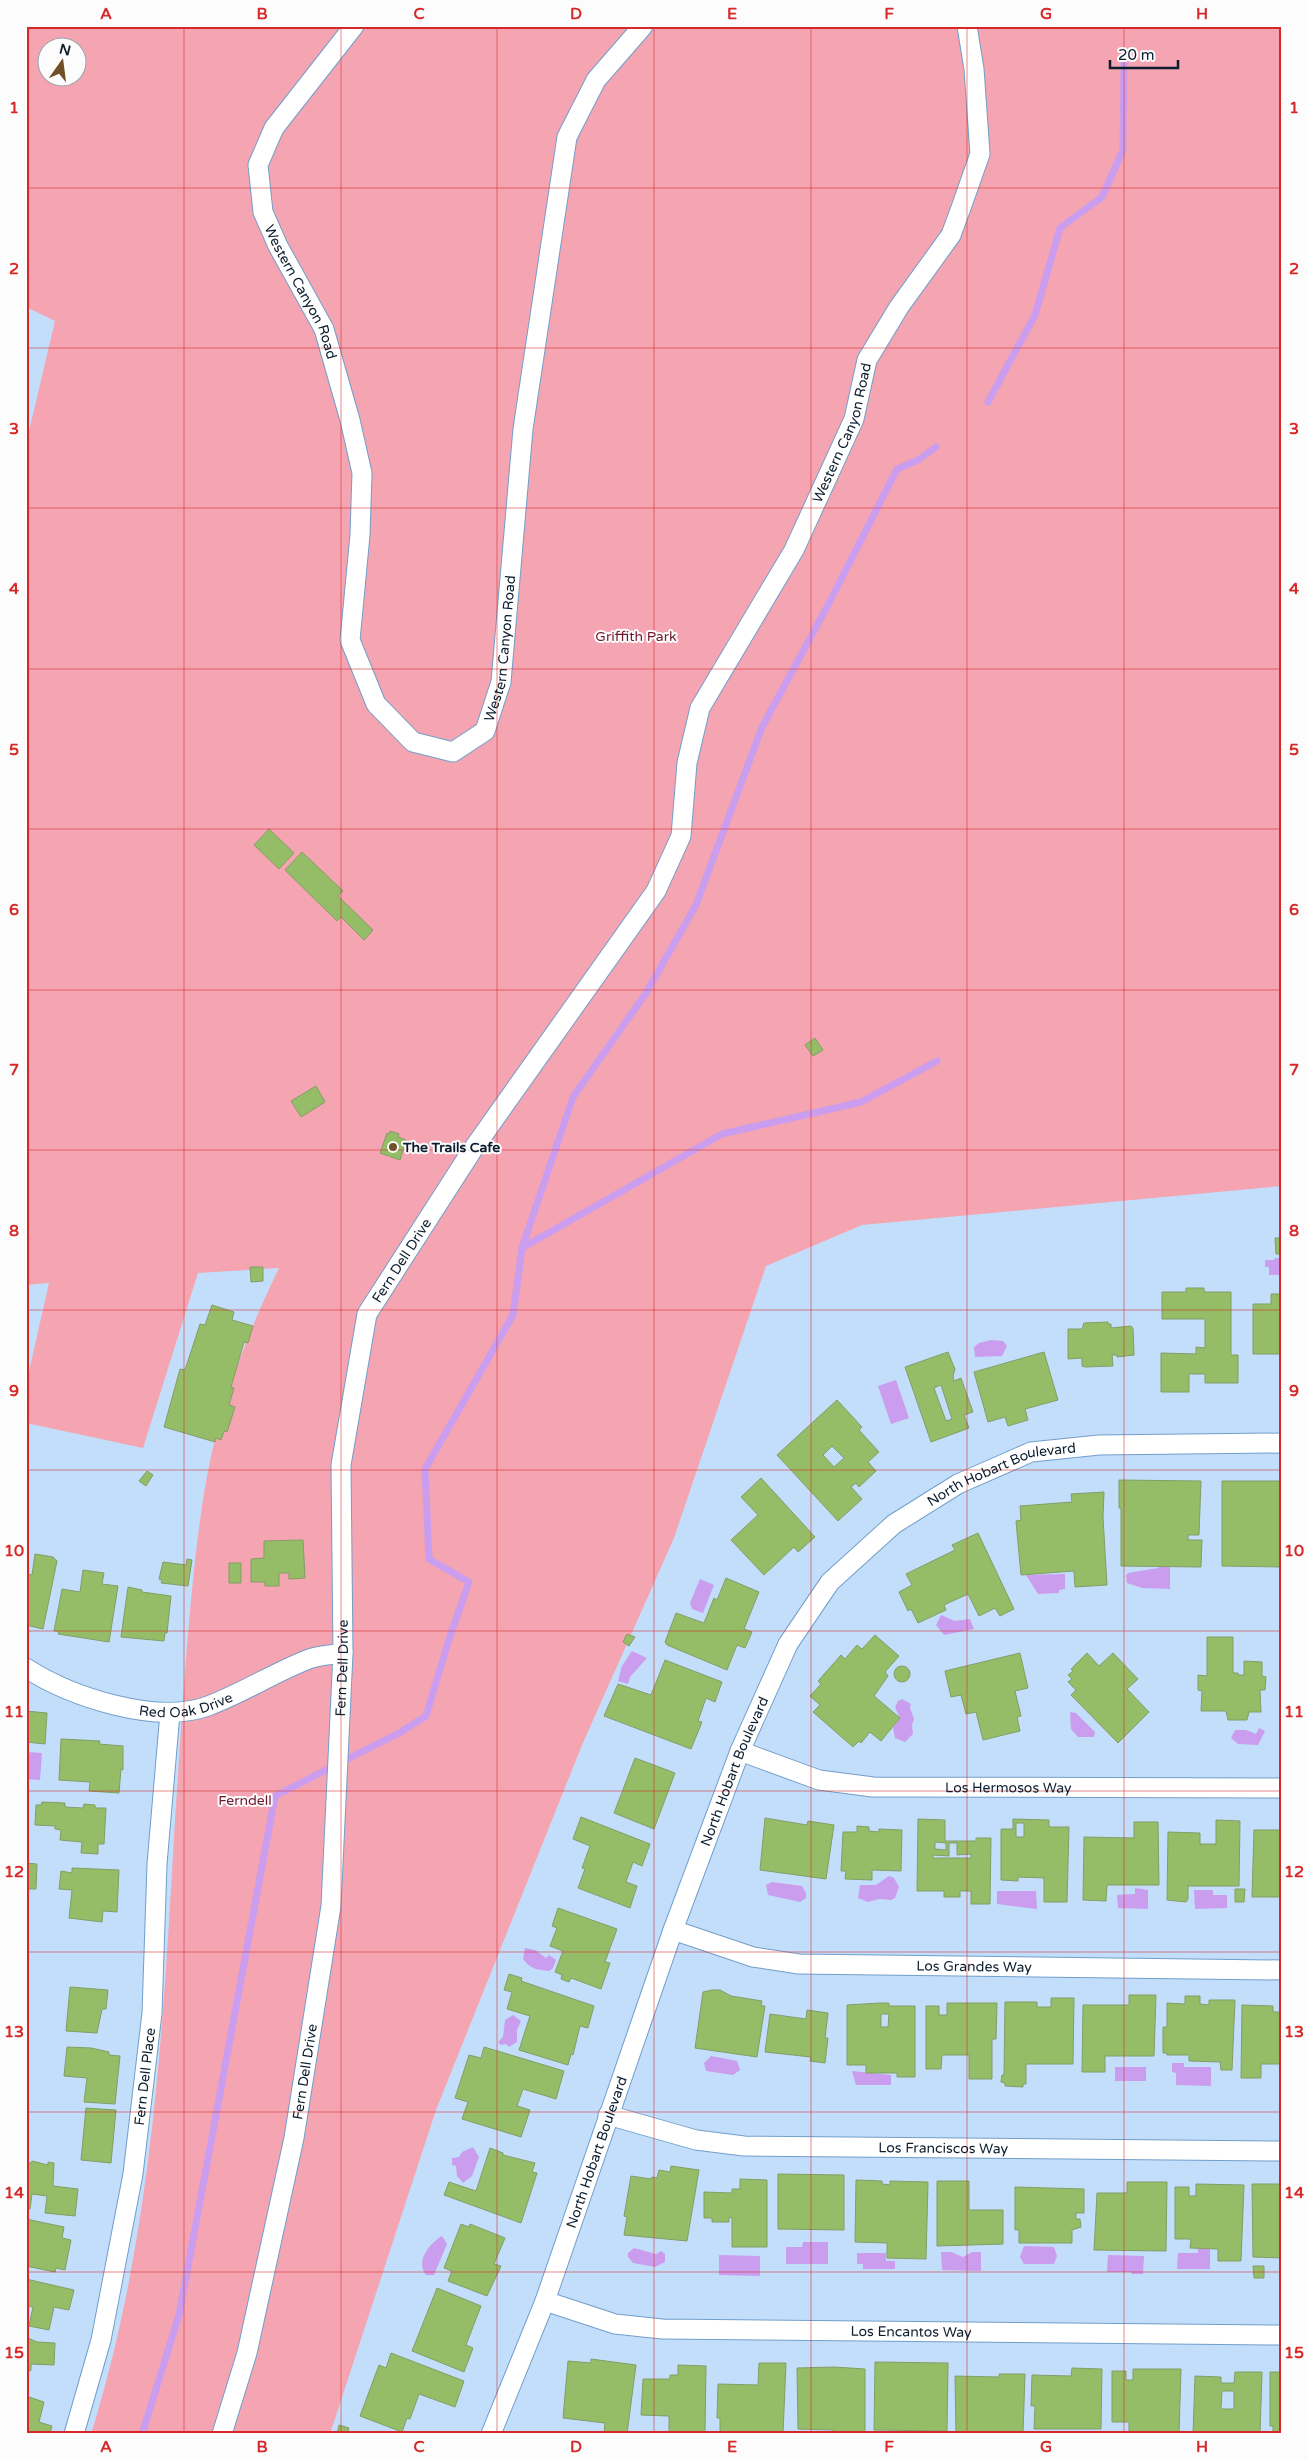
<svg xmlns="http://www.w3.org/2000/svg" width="1308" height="2460" font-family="'Varela Round',sans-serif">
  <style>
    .green { fill: #f4a5b1; fill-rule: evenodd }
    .water { fill: #cb9dee }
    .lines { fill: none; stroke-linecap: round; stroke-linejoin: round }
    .stream { stroke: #cb9dee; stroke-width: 7 }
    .building { fill: #95bd67; stroke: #839d67; fill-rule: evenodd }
    .street-casing { stroke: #729eca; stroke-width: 21 }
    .street { stroke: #fff; stroke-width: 19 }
    .grid { fill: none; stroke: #d62828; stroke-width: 1; stroke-opacity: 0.55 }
    .poi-dot { fill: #715027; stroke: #fcfcfc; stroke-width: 2 }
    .labels { text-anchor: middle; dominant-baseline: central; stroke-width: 4; stroke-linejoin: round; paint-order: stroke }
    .street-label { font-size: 14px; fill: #0c1d2e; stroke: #fcfcfc }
    .park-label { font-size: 14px; fill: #711831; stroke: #fcfcfc }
    .poi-label { font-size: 14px; font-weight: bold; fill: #0c1d2e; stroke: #fcfcfc; text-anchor: start }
    .neatline { fill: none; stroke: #d62828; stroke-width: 2 }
    .grid-label { font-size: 16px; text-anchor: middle; font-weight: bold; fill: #d62828 }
  </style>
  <rect width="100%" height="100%" fill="#c3defa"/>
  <path class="green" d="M26,26H1282V1186L862,1225L766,1266L674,1538L582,1745L436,2110L330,2434H91C153,2235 163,2027 175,1820C180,1747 184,1673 191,1600C196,1551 201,1501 212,1452C226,1388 251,1326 279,1268L198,1273L143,1448L26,1423V1385L49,1283L26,1285V444L55,321L26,307ZM48,48H78V78H48Z"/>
  <path class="water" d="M1275,1258H1282V1275H1269V1267H1265V1260H1274Z
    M991,1340L1003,1341L1007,1346L1002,1356L975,1357L974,1347L979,1343Z
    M896,1380L909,1418L891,1424L878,1386Z
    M1160,1566H1168L1170,1568V1589L1142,1588L1127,1583L1126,1576L1128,1573L1158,1568Z
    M1065,1574V1589L1059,1590V1593L1038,1594L1026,1575Z
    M700,1579L714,1585L703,1613L692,1609L690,1603Z
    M941,1615L955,1621L970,1619L974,1629L944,1635L936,1625Z
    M632,1651L647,1658L630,1677L628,1684L618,1681L622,1666Z
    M902,1699L911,1704L910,1708L914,1719L912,1725L913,1734L905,1742L895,1738L893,1728L900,1718L895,1707L898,1701Z
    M1070,1712L1076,1713L1095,1732L1094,1737H1078L1071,1729Z
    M1259,1728L1265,1731L1258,1745L1238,1744L1231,1738L1235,1730H1246L1256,1734Z
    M27,1752L42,1753L40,1780L26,1779Z
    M889,1876L894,1878L899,1887L895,1898L891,1900L879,1899L868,1902L858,1898L860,1885H876Z
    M772,1882L802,1886L806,1893V1898L800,1902L768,1895L766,1885Z
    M1135,1888L1148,1890V1909L1118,1908L1117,1895L1135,1894Z
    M1194,1890H1213V1895H1227V1908L1195,1909Z
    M997,1891H1036L1037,1909L997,1904Z
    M525,1948L535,1950L546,1958L549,1955L556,1960L553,1968L549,1971C538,1970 530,1969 523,1959Z
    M513,2015L521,2021L517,2030V2042L509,2047L506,2044L501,2045L498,2042L503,2037L505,2020Z
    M711,2056L737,2061L740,2070L733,2075L706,2071L704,2063Z
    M1172,2063H1184V2067H1211V2086L1176,2085V2073L1172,2072Z
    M1115,2067H1146V2081H1115Z
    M852,2071L891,2075V2085H856Z
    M473,2147L479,2157L472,2176L463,2183L457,2176L456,2166L452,2165V2158L459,2157L462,2152Z
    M442,2236L447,2244L434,2275H426C415,2261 430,2243 442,2236Z
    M803,2242H828V2264H786V2247H802Z
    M1024,2246L1054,2247L1057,2256L1054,2264H1024L1020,2257Z
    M634,2248L656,2254L661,2251L665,2254V2262L655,2267L633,2263L628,2257V2253Z
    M1198,2249H1210V2269H1177L1178,2253H1198Z
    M941,2252H951L963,2257L972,2252H981V2271L942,2270Z
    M857,2253H886V2261H895V2269H863V2264H857Z
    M719,2255L760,2256V2276L719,2275Z
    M1108,2255L1144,2256L1143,2274H1132L1131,2272H1107Z"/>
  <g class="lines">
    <path class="stream" d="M988,402L1035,315L1060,228L1102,197L1123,150L1124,59
      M522,1248L722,1134L861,1102L937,1061
      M142,2434L179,2315L275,1796L399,1733L426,1716L449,1639L469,1582L429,1559L425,1469L513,1315L522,1248L573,1097L646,993L696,905L762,727L828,605L897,469L918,460L936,447"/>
  </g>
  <path class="building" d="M269,829L294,853L279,869L254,845Z
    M302,852L343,891L338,896L373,930L364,940L341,917L337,921L285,870Z
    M815,1038L823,1050L813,1056L805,1045Z
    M316,1086L325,1102L301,1117L291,1101Z
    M390,1131L399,1134L398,1137L406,1140L400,1160L380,1153L387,1133L390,1134Z
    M1275,1238H1282V1254H1276Z
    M250,1267H263V1281L251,1282Z
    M1186,1288H1204V1292H1231V1355H1238V1383H1205V1374H1189V1392H1161V1353L1196,1354V1347L1205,1348V1319H1162V1292H1186Z
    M1271,1294H1282V1354H1253V1304H1271Z
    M212,1305L234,1312L232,1320L253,1326L248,1343L244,1342L231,1387L234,1388L229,1405L235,1407L227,1432L224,1431L221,1440L216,1438L215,1442L164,1427L180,1369L185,1370L200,1324L205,1325Z
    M1108,1322V1324H1111V1328L1131,1326L1133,1328L1134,1355L1117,1357V1355H1112L1113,1366L1086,1367L1082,1366V1358L1068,1359V1329H1082L1084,1323Z
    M948,1352L955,1369L953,1376L954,1381L961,1378L973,1412L964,1415L969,1428L931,1442L905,1367ZM941,1385L952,1419L946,1421L934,1388Z
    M1044,1352L1058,1400L1025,1409L1028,1420L1008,1426L1005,1417L988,1422L974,1372Z
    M837,1400L862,1427L859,1430L879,1452L868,1462L876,1471L859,1487L856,1483L851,1487L862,1499L838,1521L777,1455ZM832,1446L844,1458L834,1467L823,1455Z
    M147,1471L153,1475L146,1486L139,1481Z
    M761,1478L815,1537L798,1552L794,1547L764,1575L731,1540L758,1515L741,1497Z
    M1119,1480L1201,1481L1199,1535H1188V1540H1202L1201,1567L1121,1566V1508H1119Z
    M1222,1481H1282V1567L1222,1566Z
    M1104,1492L1103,1517L1107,1585L1075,1587L1074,1571L1021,1575L1016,1521L1021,1520L1020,1506L1072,1502L1071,1494Z
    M978,1533L1014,1609L1000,1616L995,1608L979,1616L968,1594L944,1605L946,1610L918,1623L911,1609L908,1611L899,1592L912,1585L906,1574L955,1550L952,1545Z
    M303,1540L305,1578L289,1579V1573H279V1586H265V1582H251V1559L264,1558V1541Z
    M35,1554L53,1557L57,1561L43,1629L26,1625V1574L32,1575Z
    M187,1559L192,1560L188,1586L161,1583L162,1580L159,1579L163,1562L186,1565Z
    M229,1563H241V1583H229Z
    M83,1570L104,1573L102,1584L118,1586L109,1642L58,1634L59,1631H54L62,1589L80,1592Z
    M726,1578L759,1592L744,1629L752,1632L745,1648L737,1645L727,1670L667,1645L665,1642L676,1613L704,1623L714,1598L717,1600Z
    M128,1587L142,1590V1592L171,1596L167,1633H165L164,1641L121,1637Z
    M627,1634L635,1637L629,1646L623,1642Z
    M875,1635L899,1656L885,1672L888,1676L874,1696L900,1718L881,1741L870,1732L861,1743L859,1741L853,1747L813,1712L820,1705L810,1696L821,1684L818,1681L841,1655L845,1659L857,1645L862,1649Z
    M1207,1637H1233V1673H1238V1675H1244V1661L1262,1662V1676L1266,1677L1265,1690H1260L1261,1712H1249L1247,1720H1228L1226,1711H1201L1202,1691L1198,1690V1675L1207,1676Z
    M1020,1653L1028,1688L1015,1691L1021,1716L1017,1717L1020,1731L983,1740L976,1712L966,1714L961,1695L951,1697L945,1671Z
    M1087,1653L1099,1666L1113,1653L1138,1679L1127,1689L1149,1712L1118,1743L1071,1695L1076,1690L1068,1682L1072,1679L1068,1675L1073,1671L1071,1669Z
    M665,1660L722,1682L715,1702L706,1698L698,1721L702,1722L691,1749L604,1716L618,1684L651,1695Z
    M894 1674a8 8 0 1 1 16 0a8 8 0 1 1-16 0Z
    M26,1711L47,1713L45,1744L26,1742Z
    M61,1739L100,1741L99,1744L123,1746V1770L121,1769L119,1793L89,1791L90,1782L59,1780Z
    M635,1758L675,1773L654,1829L614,1813Z
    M42,1802L65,1803V1807L83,1808L84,1804L95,1805V1808H106L104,1844H98V1854L81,1853L82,1842L60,1840L61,1830L55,1829V1826L35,1825L36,1805H41Z
    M581,1817L650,1844L642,1866L633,1862L626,1882L637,1886L630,1908L578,1888L585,1869L582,1868L590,1846L573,1839Z
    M765,1818L807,1825L808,1821L834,1825L826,1879L760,1870Z
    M918,1819L945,1820V1841H976V1838H991L990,1904H971V1891H960V1897H944V1891H917ZM935,1842L946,1843V1850L935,1849ZM949,1843H957V1855L971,1854V1858H933V1855L949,1856Z
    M1013,1819L1049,1820V1827H1069L1067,1902H1044V1878L1018,1877V1881L1001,1880V1829H1013ZM1016,1823H1024V1837H1016Z
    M1216,1820L1240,1821L1239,1886H1188V1899L1186,1902L1167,1900L1168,1832L1200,1833V1844H1216Z
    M1134,1822H1158L1159,1885H1107L1106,1901L1083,1900L1084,1837L1134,1838Z
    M857,1826L869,1827V1831L879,1832V1829L902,1830L901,1871L872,1870V1880L845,1879L846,1871H841L843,1832H857Z
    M1254,1830H1282V1897H1252Z
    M26,1863L37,1864L36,1889H26Z
    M72,1868L119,1870L117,1912L103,1911L102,1922L69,1918L72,1890L59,1889L61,1871L72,1873Z
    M1235,1889H1245L1244,1902H1235Z
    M558,1908L617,1929L605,1962L610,1963L601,1989L571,1978L569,1982L561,1979L562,1975L555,1972L563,1951L550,1946L557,1928L552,1926Z
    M509,1974L522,1978L521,1981L594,2006L588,2028L580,2026L573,2055L571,2054L568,2065L519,2050L530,2016L507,2009L512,1992L504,1990Z
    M70,1987L108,1990L106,2009H102L97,2033L66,2031Z
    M712,1990H720L731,1996L762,2001L761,2006H765L757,2057L695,2048L703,1992Z
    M1129,1995H1156L1154,2056H1105V2072H1082L1083,2005H1129Z
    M1185,1996H1200V2004L1209,2005V2000H1235L1232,2070H1221L1220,2062L1189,2061V2055H1167V2053H1163V2027H1167V2003L1185,2004Z
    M1051,1998H1074L1073,2064H1026V2084H1023V2087L1005,2086V2083L1001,2082L1002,2075H1004L1005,2002H1037V2007H1051Z
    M880,2003H889V2006H915V2077H897V2073H866V2065H847V2005ZM881,2014H889L888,2027H881Z
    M947,2003H997L996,2039H992V2079H969V2055H942L941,2069H926V2006H939V2015H947Z
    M1242,2005L1273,2006V2012H1282V2064H1261V2078H1241Z
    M807,2010L828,2013L825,2038H828L825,2063L810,2061L811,2057L765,2052L770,2014L806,2019Z
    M67,2047L91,2048L109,2052V2055L120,2056L115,2104L84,2102L87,2078L64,2076Z
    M484,2047L564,2071L556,2099L523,2089L517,2106L530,2110L521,2137L462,2119L468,2102L455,2098L469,2055L481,2058Z
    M86,2108L116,2110L111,2163L81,2160Z
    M490,2148L503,2153V2155L535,2163L532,2172L537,2173L521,2223L444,2195L449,2182L476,2191Z
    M32,2161L48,2165V2162L54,2163L53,2186L78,2189L75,2216L45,2213L47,2196L32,2194L30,2209L26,2208V2163H31Z
    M671,2166L699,2170L687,2241L624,2235L627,2217L624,2216L631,2176L651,2179L652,2177L657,2178L659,2170L670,2172Z
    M778,2174L844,2175V2230L778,2229Z
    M740,2179L767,2180V2247H732V2217L729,2218V2222H712V2218H704V2192L732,2193V2189H740Z
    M856,2180L882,2181V2184L890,2185V2181L928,2182L926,2259L887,2258V2243L855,2242Z
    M937,2181H969V2210H1003V2244L937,2246Z
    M1127,2182H1167L1166,2251L1094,2250L1097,2193H1127Z
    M1196,2184L1244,2185L1241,2261H1218V2249L1190,2248L1191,2239H1175V2187H1189V2196H1196Z
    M1252,2184H1282V2258L1253,2257Z
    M1015,2187L1084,2189V2213H1076V2219H1080L1081,2227L1072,2230V2243H1019V2230H1015Z
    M26,2219L64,2227L62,2238L71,2240L65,2270L56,2268L55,2272L26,2266Z
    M461,2224L469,2227L470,2224L505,2238L494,2264L501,2266L487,2296L448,2281L452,2271L444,2268Z
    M1253,2266H1264V2278H1254Z
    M26,2279L74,2290L69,2310L54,2307L49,2330L29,2326L33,2307L26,2306Z
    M437,2288L481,2306L466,2345L473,2348L464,2372L412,2351Z
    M26,2337L37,2342L55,2343L54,2365L31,2364V2370L26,2374Z
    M391,2353L464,2381L455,2407L419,2394L410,2419L407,2418L402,2432L360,2416L379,2365L386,2368Z
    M591,2359L636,2365L627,2434H604L605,2423L563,2418L568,2361L591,2363Z
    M875,2362L948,2363L947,2431L874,2430Z
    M759,2363H786L783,2434L720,2432V2418H717L718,2384L758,2385Z
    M678,2365L706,2366L705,2433H669V2416L641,2415L643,2379H670V2375H678Z
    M834,2367L865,2369V2434H833V2430L798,2429L797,2368Z
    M1072,2368L1102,2369L1101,2429H1034L1035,2406H1031L1032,2375L1071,2376Z
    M1133,2369H1181L1179,2434L1129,2432V2422H1112V2371H1126V2380H1133Z
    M1235,2372H1262L1260,2434H1193L1195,2376L1221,2377V2383H1234ZM1222,2391H1234V2409H1221Z
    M1270,2372H1282V2434H1273V2426H1270Z
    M999,2374H1025L1023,2434H956L955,2376L999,2377Z
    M26,2396L44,2402L39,2422L52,2426L50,2434H35L26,2429Z
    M339,2425L349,2428L347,2434H337Z"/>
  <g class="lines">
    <g class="street-casing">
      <g id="street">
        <path id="s1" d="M354,26L274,128L258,165L263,212L278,246L324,329L350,420L362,473L360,535L350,640L376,704L413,742L453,752L485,731L501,682L523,429L567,137L596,80L643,26"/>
        <path id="s2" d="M26,1668C71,1697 156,1725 208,1706C243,1693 275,1672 309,1659C319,1655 332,1655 343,1653"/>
        <path id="s3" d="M740,1751L819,1780L873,1787L1282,1788"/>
        <path id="s4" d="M673,1930L753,1957L799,1964L1282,1970"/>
        <path id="s5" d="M608,2115L696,2140L744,2146L1282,2151"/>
        <path id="s6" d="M545,2301L615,2324L662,2329L1282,2335"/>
        <path id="s7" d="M74,2434L101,2340L133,2174L152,2013L157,1864L170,1713"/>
        <path id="s8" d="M222,2434L247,2353L294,2138L331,1906L343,1653L341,1465L367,1314L473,1149L656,891L681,836L687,763L700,708L794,550L854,419L867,360L899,307L951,235L962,205L980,154L974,69L967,26"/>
        <path id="s9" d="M491,2434L545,2301L673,1930L740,1751L788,1644L830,1582L894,1524L958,1484L1031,1452L1099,1445L1282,1443"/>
      </g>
    </g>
    <use href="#street" class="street"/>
  </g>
  <path class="grid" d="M184,26V2434M341,26V2434M497,26V2434M654,26V2434M811,26V2434M967,26V2434M1124,26V2434M26,188H1282M26,348H1282M26,508H1282M26,669H1282M26,829H1282M26,990H1282M26,1150H1282M26,1310H1282M26,1470H1282M26,1631H1282M26,1791H1282M26,1952H1282M26,2112H1282M26,2272H1282"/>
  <circle class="poi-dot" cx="393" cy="1147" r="5"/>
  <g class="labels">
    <g class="street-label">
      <text stroke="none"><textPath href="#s1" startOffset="306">Western Canyon Road</textPath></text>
      <text stroke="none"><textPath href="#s8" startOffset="2148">Western Canyon Road</textPath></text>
      <text stroke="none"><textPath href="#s1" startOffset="952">Western Canyon Road</textPath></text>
      <text stroke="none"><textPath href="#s8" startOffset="1198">Fern Dell Drive</textPath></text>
      <text stroke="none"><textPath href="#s9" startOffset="1126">North Hobart Boulevard</textPath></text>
      <text stroke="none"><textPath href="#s8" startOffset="778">Fern Dell Drive</textPath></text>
      <text stroke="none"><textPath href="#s2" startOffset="169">Red Oak Drive</textPath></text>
      <text stroke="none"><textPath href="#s9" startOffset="706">North Hobart Boulevard</textPath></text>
      <text stroke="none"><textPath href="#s3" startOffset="274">Los Hermosos Way</textPath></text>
      <text stroke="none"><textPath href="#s4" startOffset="306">Los Grandes Way</textPath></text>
      <text stroke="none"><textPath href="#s8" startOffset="372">Fern Dell Drive</textPath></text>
      <text stroke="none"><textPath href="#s7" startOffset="365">Fern Dell Place</textPath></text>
      <text stroke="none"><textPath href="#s5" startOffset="339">Los Franciscos Way</textPath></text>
      <text stroke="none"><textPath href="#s9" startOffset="301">North Hobart Boulevard</textPath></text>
      <text stroke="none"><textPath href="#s6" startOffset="370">Los Encantos Way</textPath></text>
    </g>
    <g class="park-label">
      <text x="636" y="636">Griffith Park</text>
      <text x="245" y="1800">Ferndell</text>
    </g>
    <g class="poi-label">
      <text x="403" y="1147">The Trails Cafe</text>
    </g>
  </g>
  <rect width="1308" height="2460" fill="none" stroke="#fcfcfc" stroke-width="55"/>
  <g transform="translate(62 62) rotate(14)"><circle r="24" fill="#fcfcfc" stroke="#9ca3aa"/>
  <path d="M0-4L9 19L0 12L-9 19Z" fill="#715027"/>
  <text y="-8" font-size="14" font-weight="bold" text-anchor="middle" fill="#0c1d2e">N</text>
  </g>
  <path d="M1110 60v8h68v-8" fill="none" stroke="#0c1d2e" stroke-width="2.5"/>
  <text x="1118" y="60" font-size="15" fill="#0c1d2e" stroke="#fcfcfc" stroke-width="4" paint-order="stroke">20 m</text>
  <rect x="28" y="28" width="1252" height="2404" class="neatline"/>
  <g class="grid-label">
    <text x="106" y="19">A</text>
    <text x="262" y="19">B</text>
    <text x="419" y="19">C</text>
    <text x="576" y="19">D</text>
    <text x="732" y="19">E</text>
    <text x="889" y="19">F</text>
    <text x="1046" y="19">G</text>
    <text x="1202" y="19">H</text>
    <text x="14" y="113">1</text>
    <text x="1294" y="113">1</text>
    <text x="14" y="274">2</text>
    <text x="1294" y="274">2</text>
    <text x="14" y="434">3</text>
    <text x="1294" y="434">3</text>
    <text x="14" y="594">4</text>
    <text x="1294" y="594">4</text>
    <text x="14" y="755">5</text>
    <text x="1294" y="755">5</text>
    <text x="14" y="915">6</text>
    <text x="1294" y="915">6</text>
    <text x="14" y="1075">7</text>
    <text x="1294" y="1075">7</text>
    <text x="14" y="1236">8</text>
    <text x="1294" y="1236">8</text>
    <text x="14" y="1396">9</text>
    <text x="1294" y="1396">9</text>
    <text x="14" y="1556">10</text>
    <text x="1294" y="1556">10</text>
    <text x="14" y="1717">11</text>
    <text x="1294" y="1717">11</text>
    <text x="14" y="1877">12</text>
    <text x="1294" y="1877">12</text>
    <text x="14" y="2037">13</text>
    <text x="1294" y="2037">13</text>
    <text x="14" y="2198">14</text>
    <text x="1294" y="2198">14</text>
    <text x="14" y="2358">15</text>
    <text x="1294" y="2358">15</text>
    <text x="106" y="2452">A</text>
    <text x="262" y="2452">B</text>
    <text x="419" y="2452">C</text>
    <text x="576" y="2452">D</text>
    <text x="732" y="2452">E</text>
    <text x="889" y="2452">F</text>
    <text x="1046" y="2452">G</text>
    <text x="1202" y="2452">H</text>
  </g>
</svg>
